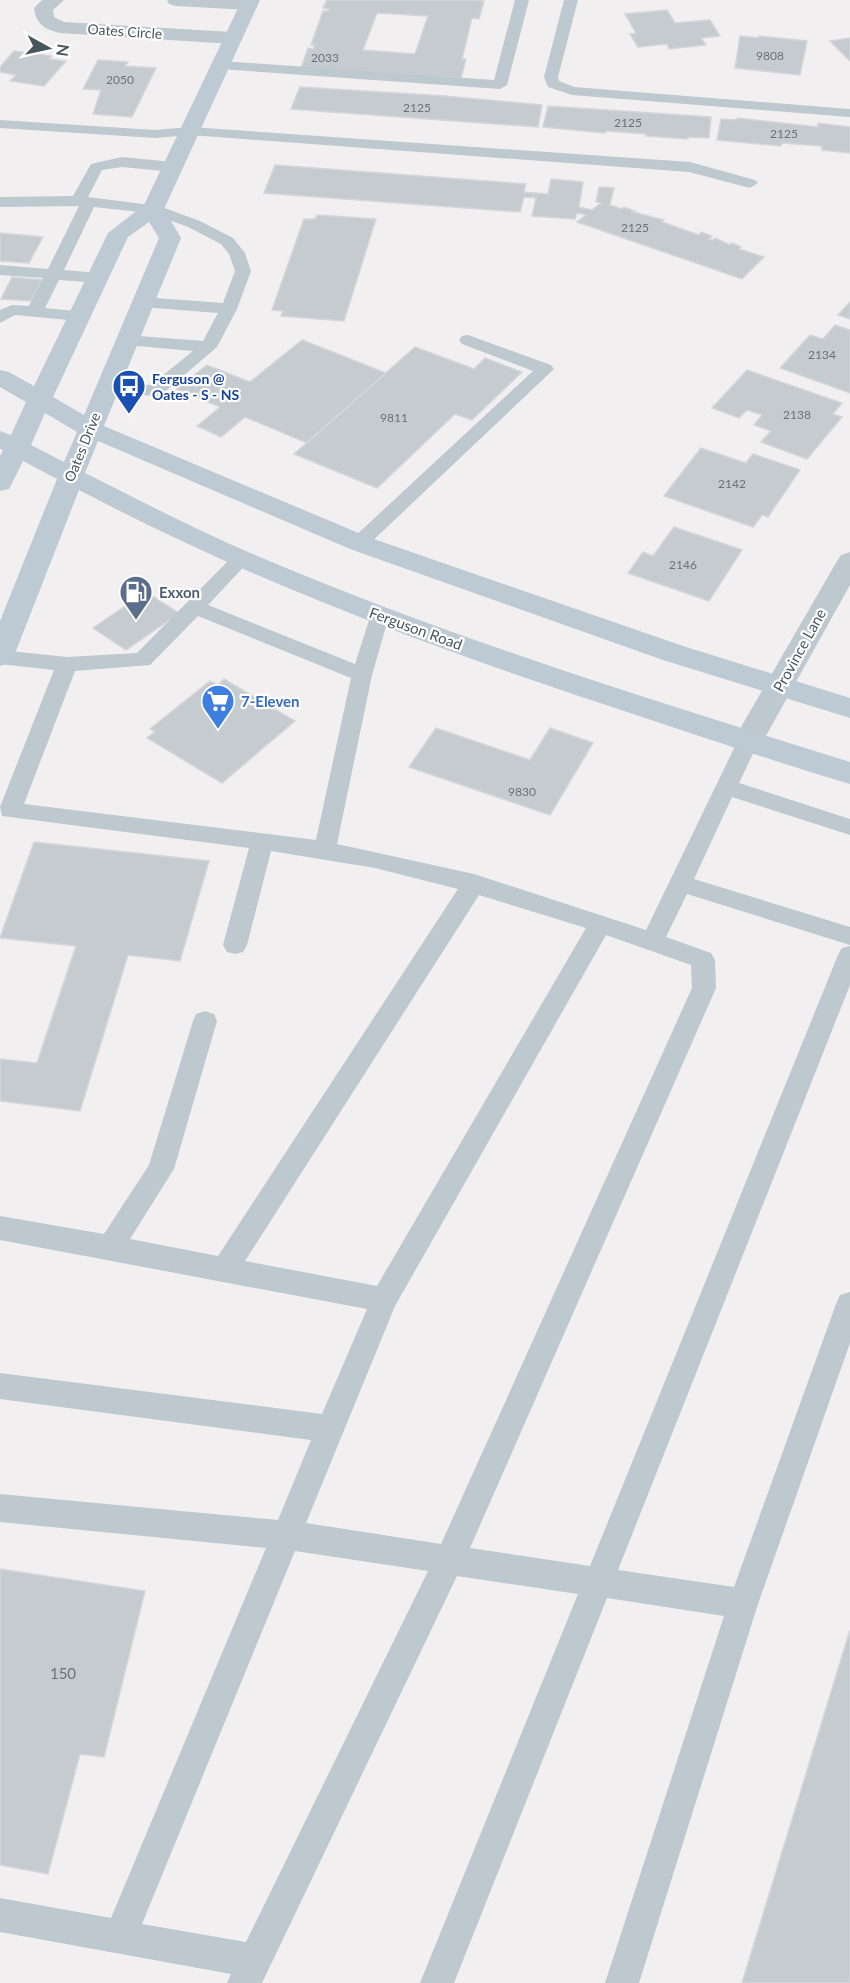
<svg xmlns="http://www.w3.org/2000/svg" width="850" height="1983" font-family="Lato,sans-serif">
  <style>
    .building { fill: #c6cbcf; stroke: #d3d6db; stroke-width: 1.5; fill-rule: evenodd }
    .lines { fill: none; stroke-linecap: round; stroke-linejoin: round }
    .lane { fill: #bdc8cf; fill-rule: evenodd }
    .street { fill: #bdc8cf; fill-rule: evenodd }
    .secondary { fill: #bdcad4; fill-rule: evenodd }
    .labels { text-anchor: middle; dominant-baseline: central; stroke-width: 4.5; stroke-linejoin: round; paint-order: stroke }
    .number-label { font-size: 12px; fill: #67727a }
    .far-street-label { font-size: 14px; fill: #47555d; stroke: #fff }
    .far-transit-label { font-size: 14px; font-weight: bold; fill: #164399; stroke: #fff; text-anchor: start }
    .service-label { font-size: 15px; font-weight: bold; fill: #4e5e75; stroke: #fff; text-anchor: start }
    .street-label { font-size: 15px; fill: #47555d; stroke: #fff }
    .shop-label { font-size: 15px; font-weight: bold; fill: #366cbe; stroke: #fff; text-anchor: start }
    .near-number-label { font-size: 15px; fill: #67727a }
  </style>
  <rect width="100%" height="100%" fill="#f2eff0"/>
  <path class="building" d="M327,0H476L484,1L479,19L472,18L462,59H466L461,78L301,68L308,48L313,49L315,45H311L323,11H328L329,9L323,8ZM377,13L428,16L415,54L363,50Z
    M667,10L675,23L710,20L720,36L701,38L706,45L669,49L667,44L638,47L630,34L636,33L625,14Z
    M740,36L759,38V36L807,41L800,75L735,68Z
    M850,38V61L830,41Z
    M14,51L52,56L49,59L66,61L44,86L10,81L16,75L0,72V67Z
    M98,60L128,62L125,66L156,68L132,117L93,114L101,90L83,89Z
    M300,87L445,96L542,105L538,127L291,109Z
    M548,106L711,117L709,138L688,137V139L646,136V134L606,131L605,133L543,127Z
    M737,118L818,127V123L850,127V153L822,150V146L782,143L781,146L717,140L721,119L736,120Z
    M275,165L526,184L524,192L548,194L551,179L583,182L579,207L592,210L601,203L596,202L599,187L614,188L610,205L622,209L624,207L635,211L633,212L664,220L662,222L699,235L701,232L712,236L709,239L713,240L715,238L730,245L732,243L741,247L739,249L764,257L742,279L577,222L586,215L577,213L575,219L532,216L536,198L524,197L520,212L264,193Z
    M317,215L376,219L344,321L281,316L283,311L272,310L304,219H315Z
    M0,233L43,237L29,263L0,261Z
    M12,277L42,280L31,301L1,299Z
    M850,302V319L838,315Z
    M835,325L850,330V393L780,368L810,335L823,339Z
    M302,340L386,373L307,443L245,417L221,437L197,426L220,407L176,389L207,365L250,382Z
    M415,347L474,369L485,358L522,372L472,420L455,414L377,488L294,454Z
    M747,370L842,403L833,414L842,417L807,459L761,442L771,431L754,425L762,415L747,410L739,418L712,408Z
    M701,448L746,463L753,454L800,470L768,517L762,515L753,527L664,496Z
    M674,527L742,550L709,601L628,573L643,552L653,556Z
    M146,592L179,613L126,650L93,628Z
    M224,679L295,721L222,783L147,738L155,732L150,729L210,681L218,685Z
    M436,728L530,760L550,728L593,743L550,815L409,767Z
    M34,842L209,861L180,961L128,955L80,1111L0,1101V1059L37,1063L76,946L0,938Z
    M0,1569L145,1591L104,1757L80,1754L48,1874L0,1865Z
    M850,1630V1983H742Z"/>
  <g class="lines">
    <path class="lane" d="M515,0H529L507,85L500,89L220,69L213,65L220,61L494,80Z
      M564,0H578L558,77L559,81L574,87L850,109V117L572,95L548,87L544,77Z
      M0,120L155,130L190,127L690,162L755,180L758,183L750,188L689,172L190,135L155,138L0,128Z
      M122,157L173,162L181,167L173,172L122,167L102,170L88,197L159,206L200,221L233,238L245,253L251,271L237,309L217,347L161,395L155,396L107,392L101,391L98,387L101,383L107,382L151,385L193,351L126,345L120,344L117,340L120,336L126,335L203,341L218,313L142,307L134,302L142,297L223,303L235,271L229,254L221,244L188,227L150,213L94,207L64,270L99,273L107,278L99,283L59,280L45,308L85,312L87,316L85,320L79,321L15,315L0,323V310L12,305L29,306L43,278L0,275V265L48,269L79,206L0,207V197L73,196L91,164Z
      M468,335L551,365L554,369L366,547L359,549L352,547L349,543L352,539L533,371L462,344L459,340L462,336Z
      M241,553L248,555L251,559L208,605L355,664L372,611L379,609L386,611L389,616L372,675L337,844L474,874L646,930L740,736L748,733L756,736L759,741L739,783L850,819V835L732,797L694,879L850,927V945L687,894L666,937L711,953L715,960L716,988L470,1548L590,1566L838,955L842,948L850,946V985L618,1570L734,1587L836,1304L840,1295L850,1292V1343L758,1604L639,1983H605L724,1616L607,1598L454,1983H420L578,1594L457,1576L262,1983H227L231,1974L0,1932V1898L111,1918L266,1548L0,1522V1494L278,1520L311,1440L0,1399V1373L322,1414L367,1309L0,1240V1216L104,1234L149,1165L193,1021L196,1014L205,1011L214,1014L217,1021L174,1169L130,1239L218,1256L458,889L375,868L271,851L247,945L243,952L235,954L227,952L223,945L249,848L2,816L0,807L54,670L0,664V650L67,657L137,653L234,555ZM198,616L351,678L316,840L24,804L75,671L150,665ZM479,895L586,928L377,1286L245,1261ZM606,935L691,965L692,988L441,1544L306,1523L395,1306ZM295,1551L428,1571L246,1942L142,1924Z"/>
    <path class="street" d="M42,0H64L53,10L54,17L64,22L232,32L239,34L242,38L239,42L232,44L60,33C44,29 36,24 34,8Z
      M167,0H256L258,4L256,8L249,10L176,6L169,4Z
      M850,552V585L763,741L758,748L748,751L738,748L733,741L837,561L841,555Z"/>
    <path class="secondary" d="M242,0H260L164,209L181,238L104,426L368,537L683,646L850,698V718L663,660L350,549L98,441L85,473C141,501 196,530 253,554C447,637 649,699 850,762V784C780,763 711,740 642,717C449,654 259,585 79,490L14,656L10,663L0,666V621L57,479L23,461L9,489L0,491V456L3,450L0,449V431L11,435L26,402L0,387V370L9,372L34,386L108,233L144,205ZM149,222L159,238L84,415L53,397L128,237ZM45,413L77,432L64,462L31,445Z"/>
  </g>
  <defs>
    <g id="bus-pin" transform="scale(1.725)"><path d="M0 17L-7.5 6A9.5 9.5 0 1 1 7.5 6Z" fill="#1a4fb4" stroke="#fff"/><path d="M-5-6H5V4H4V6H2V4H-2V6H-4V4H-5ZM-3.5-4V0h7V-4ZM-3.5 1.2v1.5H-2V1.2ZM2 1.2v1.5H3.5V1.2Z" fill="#fff"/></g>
    <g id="fuel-pin" transform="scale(1.725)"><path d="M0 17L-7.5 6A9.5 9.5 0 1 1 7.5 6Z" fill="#5c6f8a" stroke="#fff"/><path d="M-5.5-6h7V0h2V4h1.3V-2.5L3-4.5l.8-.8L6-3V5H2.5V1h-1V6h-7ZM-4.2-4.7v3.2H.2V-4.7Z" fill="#fff"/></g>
    <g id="supermarket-pin" transform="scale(1.725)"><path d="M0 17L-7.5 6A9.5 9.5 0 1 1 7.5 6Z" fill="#3f7fe0" stroke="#fff"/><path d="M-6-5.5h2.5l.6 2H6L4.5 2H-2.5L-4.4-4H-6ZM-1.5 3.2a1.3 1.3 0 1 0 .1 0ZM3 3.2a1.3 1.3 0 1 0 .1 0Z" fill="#fff"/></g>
  </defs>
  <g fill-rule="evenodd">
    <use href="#bus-pin" x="129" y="386"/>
    <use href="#fuel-pin" x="136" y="592"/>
    <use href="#supermarket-pin" x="218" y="701"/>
  </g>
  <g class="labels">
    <g class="number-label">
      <text x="770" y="55">9808</text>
      <text x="325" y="57">2033</text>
      <text x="120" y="79">2050</text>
      <text x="417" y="107">2125</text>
      <text x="628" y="122">2125</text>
      <text x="784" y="133">2125</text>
      <text x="635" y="227">2125</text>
      <text x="822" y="354">2134</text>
      <text x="797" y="414">2138</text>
      <text x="394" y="417">9811</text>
      <text x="732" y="483">2142</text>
      <text x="683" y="564">2146</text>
      <text x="522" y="791">9830</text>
    </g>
    <g class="far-street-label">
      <text transform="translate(125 31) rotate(4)">Oates Circle</text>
      <text transform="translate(82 447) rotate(-68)">Oates Drive</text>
    </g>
    <g class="far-transit-label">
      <text x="152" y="378">Ferguson @<tspan x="152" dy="16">Oates - S - NS</tspan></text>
    </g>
    <g class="service-label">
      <text x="159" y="592">Exxon</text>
    </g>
    <g class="street-label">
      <text transform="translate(416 628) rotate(20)">Ferguson Road</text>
      <text transform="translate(799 650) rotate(-61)">Province Lane</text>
    </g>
    <g class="shop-label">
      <text x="241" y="701">7-Eleven</text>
    </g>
    <g class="near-number-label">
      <text x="63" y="1673">150</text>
    </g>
  </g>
  <g transform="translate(48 48) rotate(98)" stroke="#ffffff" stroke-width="4.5" paint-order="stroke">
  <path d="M0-4.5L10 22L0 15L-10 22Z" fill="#47555d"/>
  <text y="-9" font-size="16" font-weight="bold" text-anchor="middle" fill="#47555d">N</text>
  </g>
</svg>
